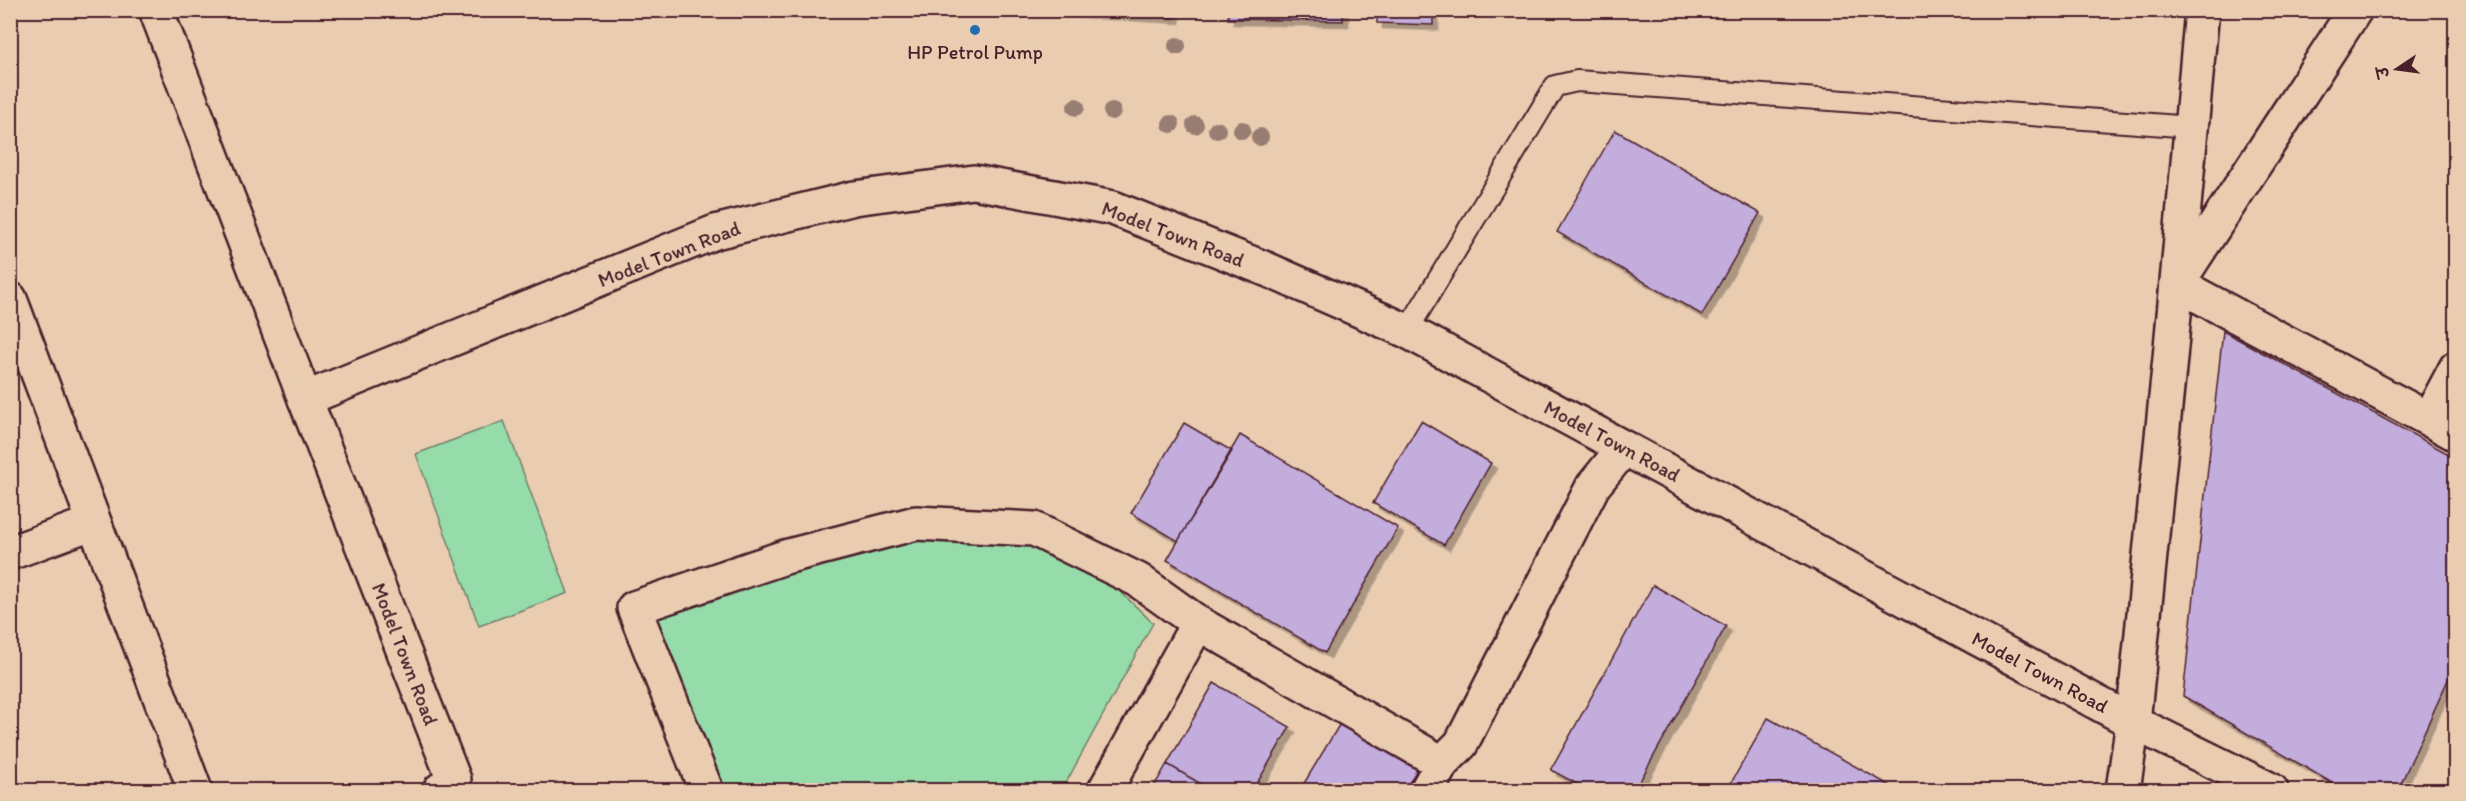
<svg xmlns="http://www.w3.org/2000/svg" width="2466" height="801" font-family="Itim,'Playpen Sans Deva',sans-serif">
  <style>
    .green { fill: #96dcaa; stroke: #707e6a; stroke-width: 1.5 }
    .building { fill: #c3addc; stroke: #4a1f2b; stroke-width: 1.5; filter: url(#shadow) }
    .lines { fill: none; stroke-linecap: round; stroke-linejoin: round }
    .service-casing { stroke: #4a1f2b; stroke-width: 24 }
    .minor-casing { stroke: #4a1f2b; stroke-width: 38 }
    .tertiary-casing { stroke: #4a1f2b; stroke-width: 38 }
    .secondary-casing { stroke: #4a1f2b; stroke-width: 38 }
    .service { stroke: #eacdb1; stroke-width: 20 }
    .minor { stroke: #eacdb1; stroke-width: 33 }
    .tertiary { stroke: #eacdb1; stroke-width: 33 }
    .secondary { stroke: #eacdb1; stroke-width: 33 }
    .tree { fill: #987d72 }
    .poi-dot { fill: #1f6fb2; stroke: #eacdb1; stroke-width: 2 }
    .labels { text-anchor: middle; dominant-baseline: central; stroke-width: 5; stroke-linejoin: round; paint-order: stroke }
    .poi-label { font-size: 20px; fill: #4a1f2b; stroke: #eacdb1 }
    .street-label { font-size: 20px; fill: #4a1f2b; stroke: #eacdb1 }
  </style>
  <defs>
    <filter id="shadow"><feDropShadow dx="5.5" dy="5.5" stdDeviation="0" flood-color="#0004"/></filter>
  </defs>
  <rect width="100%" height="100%" fill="#eacdb1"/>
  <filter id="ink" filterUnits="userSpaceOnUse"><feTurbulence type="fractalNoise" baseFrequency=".0167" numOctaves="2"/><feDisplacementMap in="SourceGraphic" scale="12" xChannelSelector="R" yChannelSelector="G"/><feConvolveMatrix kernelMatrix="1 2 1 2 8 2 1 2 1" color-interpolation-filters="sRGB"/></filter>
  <g filter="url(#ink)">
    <path class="green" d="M504,421L568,593L479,626L416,454Z
      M970,529L1079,552L1153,623L1062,790H724L655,613L830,555Z"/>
    <path class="building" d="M1072,10H1174V18L1072,12Z
      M1229,10H1343V21L1228,19Z
      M1377,10H1433V25L1377,23Z
      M1615,130L1760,213L1702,315L1557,232Z
      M2223,331L2456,458V662L2398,790H2344L2183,696Z
      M1421,421L1491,463L1444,545L1373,503Z
      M1184,423L1232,451L1178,541L1131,513Z
      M1240,435L1398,528L1325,653L1167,560Z
      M1653,585L1726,626L1635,790H1588L1551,770Z
      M1214,683L1290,727L1253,790H1211L1167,764Z
      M1768,718L1898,790H1727Z
      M1341,722L1418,768L1405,790H1300Z
      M1167,764L1211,790H1152Z"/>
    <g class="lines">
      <g class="service-casing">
        <path id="service" d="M1407,331L1555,86L1577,81L2192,127"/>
      </g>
      <g class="minor-casing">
        <path id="minor" d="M156,10L305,399
          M2355,10L2177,284L2456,434
          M10,299L195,790
          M2429,419L2456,368
          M10,553L94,522
          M706,790L634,608L785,557L916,523L1034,529L1138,580L1198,623L1442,763
          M1105,790L1198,623
          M1427,790L1442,763L1461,744L1593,486L1624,448"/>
      </g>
      <g class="tertiary-casing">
        <path id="tertiary" d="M2123,790L2133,722L2170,358L2202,10"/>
      </g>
      <g class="secondary-casing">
        <path id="secondary" d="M440,790L454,780L305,399L715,232L854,198L974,182L1113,208L1266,269L1407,331L2133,722L2271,790"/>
      </g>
      <use href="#service" class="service"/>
      <use href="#minor" class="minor"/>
      <use href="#tertiary" class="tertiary"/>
      <use href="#secondary" class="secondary"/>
    </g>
    <g class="tree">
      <circle cx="1177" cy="46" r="9"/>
      <circle cx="1076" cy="107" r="9"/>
      <circle cx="1112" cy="111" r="9"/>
      <circle cx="1171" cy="124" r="9"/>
      <circle cx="1195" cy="125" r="9"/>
      <circle cx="1217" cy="130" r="9"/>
      <circle cx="1242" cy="130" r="9"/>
      <circle cx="1260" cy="137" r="9"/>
    </g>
  </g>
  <circle class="poi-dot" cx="975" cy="30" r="6"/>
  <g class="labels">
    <g class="poi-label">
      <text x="975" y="52">HP Petrol Pump</text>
    </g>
    <g class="street-label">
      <text transform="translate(1173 234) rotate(21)">Model Town Road</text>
      <text transform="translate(669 254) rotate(-21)">Model Town Road</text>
      <text transform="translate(1612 441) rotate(28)">Model Town Road</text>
      <text transform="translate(405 654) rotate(69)">Model Town Road</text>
      <text transform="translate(2040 672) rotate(28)">Model Town Road</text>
    </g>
  </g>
  <rect width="2466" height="801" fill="none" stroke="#eacdb1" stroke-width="36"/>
  <rect x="18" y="18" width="2430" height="765" fill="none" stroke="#4a1f2b" stroke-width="2" filter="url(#ink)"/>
  <g transform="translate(2397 69) rotate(257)" stroke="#eacdb1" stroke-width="4.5" paint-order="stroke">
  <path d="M0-4.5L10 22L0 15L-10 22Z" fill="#4a1f2b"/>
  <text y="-9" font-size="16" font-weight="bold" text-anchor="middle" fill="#4a1f2b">उ</text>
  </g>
</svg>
